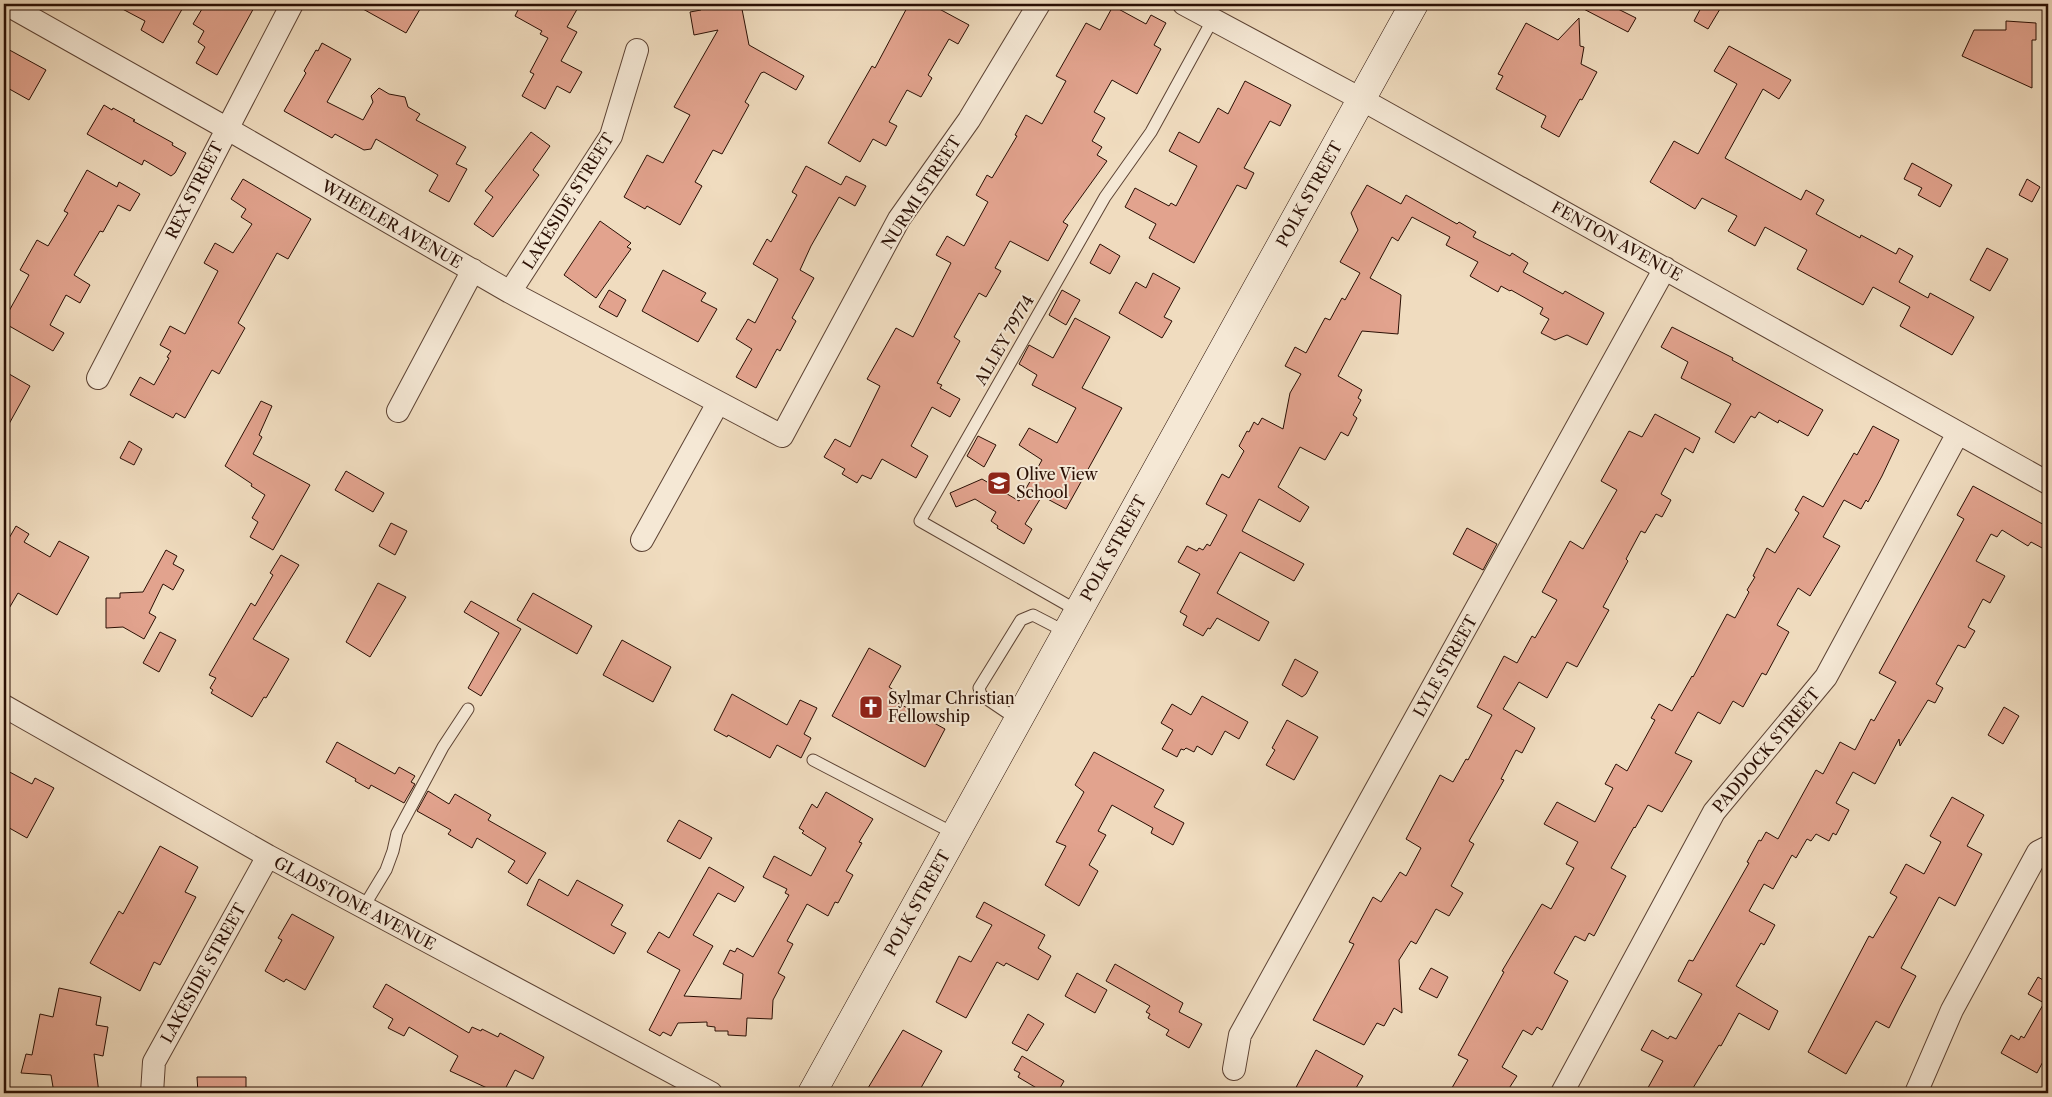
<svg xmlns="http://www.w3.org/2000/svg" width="2052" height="1097" font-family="'Libre Caslon Text',serif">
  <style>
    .building { fill: #e2a38e; stroke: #2a0f04 }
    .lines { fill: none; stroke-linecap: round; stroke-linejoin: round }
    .lane-casing { stroke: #5c4233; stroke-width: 13 }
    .street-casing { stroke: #5c4233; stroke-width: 24 }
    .secondary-casing { stroke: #2a0f04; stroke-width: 29 }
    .lane { stroke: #f5e8d5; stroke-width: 11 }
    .street { stroke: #f5e8d5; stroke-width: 22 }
    .secondary { stroke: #f5e8d5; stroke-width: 28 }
    .labels { text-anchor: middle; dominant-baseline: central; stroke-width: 4; stroke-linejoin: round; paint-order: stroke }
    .street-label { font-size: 16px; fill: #2a0f04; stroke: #f5e8d5 }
    .poi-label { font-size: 16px; fill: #2a0f04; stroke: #f5e8d5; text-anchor: start }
  </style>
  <rect width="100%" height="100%" fill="#f0dcbf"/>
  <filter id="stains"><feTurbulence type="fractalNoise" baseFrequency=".004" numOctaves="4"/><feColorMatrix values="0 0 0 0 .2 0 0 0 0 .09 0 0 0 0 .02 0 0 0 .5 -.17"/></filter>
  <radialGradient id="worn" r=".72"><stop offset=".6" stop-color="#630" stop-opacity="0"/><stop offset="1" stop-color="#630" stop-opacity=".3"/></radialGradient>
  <path class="building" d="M113,4H185L163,43L141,30L145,21Z
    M205,4H256L217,75L196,63L205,47L198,42L204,31L193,24Z
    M354,4H423L406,33Z
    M521,4H580L567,27L577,32L561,61L582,72L570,93L557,86L545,109L522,96L534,74L530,72L548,38L540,34L542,31L515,16Z
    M700,4H741L749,45L804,76L796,90L764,72L761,73L745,102L749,105L722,154L713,150L695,182L702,186L680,225L647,206L645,209L624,197L647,155L663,163L690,115L674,107L718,30L694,35L690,12L701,10Z
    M909,4H930L969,25L958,44L949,39L928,75L932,78L921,97L907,90L889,122L897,126L886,146L873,139L860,162L828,143L872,66L875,68Z
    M1574,4H1608L1636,18L1628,32Z
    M1703,4H1723L1708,29L1694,21Z
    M1113,6L1146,24L1151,15L1166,23L1154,45L1161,49L1137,94L1112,80L1094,112L1105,118L1092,141L1102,147L1097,155L1107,161L1063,222L1068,225L1048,261L1010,241L995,268L1001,271L986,297L979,293L954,337L960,341L937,383L942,385L940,388L960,399L950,417L932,407L911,446L928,456L916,478L882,459L871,479L862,475L857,483L842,474L845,469L824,457L835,439L850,447L880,386L867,379L896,328L913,337L951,263L936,255L947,236L964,246L988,202L976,195L987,175L992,178L1017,136L1015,135L1026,115L1042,124L1066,81L1056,76L1086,23L1100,30Z
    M1579,18L1580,46L1584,47L1581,64L1597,72L1582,100L1580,99L1559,137L1541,127L1546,116L1496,89L1503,76L1498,74L1526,23L1558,40Z
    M2006,21L2036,23V40H2032V88L1962,56L1974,30H2006Z
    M322,43L351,59L327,102L363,120L373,102L371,96L379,88L389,94L405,97L408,107L420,114L416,120L466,147L456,164L467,169L449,202L429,191L438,175L376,139L371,149L364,150L335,134L332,138L284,111L306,73L304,71L316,50L318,51Z
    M1729,46L1791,80L1779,99L1763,89L1725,158L1801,200L1806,190L1824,200L1816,214L1860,238L1861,235L1896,254L1899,248L1913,256L1899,282L1928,298L1930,293L1974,317L1952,355L1900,326L1910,307L1873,287L1863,305L1797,269L1807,250L1765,227L1755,246L1728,231L1737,216L1702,198L1695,209L1650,182L1674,141L1698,154L1737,84L1714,71Z
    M4,47L46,70L29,100L4,86Z
    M1245,81L1291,105L1280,126L1270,121L1244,168L1254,173L1246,189L1237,185L1194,263L1149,238L1156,224L1125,207L1135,188L1169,206L1171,203L1176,206L1197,166L1169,151L1179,132L1199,143L1218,108L1228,114Z
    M104,105L112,110L113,108L135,120L133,121L173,143L172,145L186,153L175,173L171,176L144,160L142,165L87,134Z
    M531,132L550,146L533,170L539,175L493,237L474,224L493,197L485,191Z
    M1912,163L1952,185L1940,207L1918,195L1922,188L1904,179Z
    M806,166L841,185L846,176L866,186L855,206L839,197L811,246L800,270L814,278L792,318L796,321L780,351L777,349L756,388L736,377L752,349L736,339L748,319L755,323L778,279L753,264L767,239L771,242L797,195L792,192Z
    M87,170L117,187L119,182L140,194L130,211L118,205L103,232L100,231L74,275L90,285L80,303L66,295L50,325L64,333L53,351L4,323V320L29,275L20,270L37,240L48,246L68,213L64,211Z
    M243,179L311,219L288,259L277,253L238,323L245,328L219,374L212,370L185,418L176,413L173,418L130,395L140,377L154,385L169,358L167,357L171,351L160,345L170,326L185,334L218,271L204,263L215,243L233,253L252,224L241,217L246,209L231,199Z
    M2027,179L2040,187L2032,202L2019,195Z
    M1367,185L1401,204L1406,195L1457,224L1459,222L1476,232L1473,237L1510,256L1512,253L1528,263L1523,272L1563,294L1565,291L1604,313L1587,345L1567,335L1555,340L1541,333L1549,319L1540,314L1543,308L1511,290L1510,291L1501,286L1498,292L1470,276L1478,262L1446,245L1450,237L1412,217L1398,241L1392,237L1370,278L1401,295L1398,334L1362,331L1338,376L1362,390L1358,398L1361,400L1353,415L1357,418L1348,436L1341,432L1325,460L1300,447L1278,487L1309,507L1300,522L1259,499L1242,531L1304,564L1294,581L1240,552L1217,593L1269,622L1259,641L1217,618L1210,629L1208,628L1203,636L1183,625L1187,616L1180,612L1200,574L1178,562L1187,546L1197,551L1199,548L1203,550L1207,544L1210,546L1227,515L1206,504L1222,474L1229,478L1244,451L1239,446L1247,431L1249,432L1254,422L1258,425L1262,418L1283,429L1290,393L1301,374L1285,366L1295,347L1306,353L1325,318L1330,320L1342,298L1345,300L1360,273L1340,262L1358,230L1351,213Z
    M600,221L631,243L627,247L631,249L596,298L564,275Z
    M1100,244L1120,256L1110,274L1090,263Z
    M1987,248L2008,259L1990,291L1970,280Z
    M663,270L706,293L701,301L717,309L698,342L642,311Z
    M1153,273L1180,288L1164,317L1172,321L1162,338L1119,313L1136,282L1146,288Z
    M609,290L626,300L617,317L599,307Z
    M1062,290L1080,300L1066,325L1049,315Z
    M1075,318L1110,337L1082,388L1122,408L1066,509L1042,496L1025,524L1032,529L1024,544L997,528L998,526L991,521L996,512L975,499L956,507L950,493L982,479L1019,501L1042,460L1019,445L1029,428L1057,443L1076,408L1032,385L1037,375L1019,364L1029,345L1053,358Z
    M1672,327L1733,358L1732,360L1823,410L1808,436L1779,420L1778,423L1759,412L1755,418L1751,416L1734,443L1715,432L1731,404L1681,378L1688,362L1661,347Z
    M4,371L30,386L4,433Z
    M261,401L272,406L259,435L262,437L253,454L310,485L273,550L250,537L258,522L252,518L265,495L251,486L252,484L225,466Z
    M1655,414L1700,438L1693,453L1685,448L1661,494L1671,500L1662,517L1656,514L1645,533L1641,531L1626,559L1628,561L1603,607L1609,610L1577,667L1567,662L1547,698L1519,682L1503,709L1535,728L1522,753L1516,750L1501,779L1504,780L1469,841L1474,844L1451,886L1463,893L1449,916L1436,909L1416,944L1411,941L1399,960L1402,1013L1394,1008L1384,1026L1377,1023L1364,1045L1313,1020L1350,952L1354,944L1349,942L1373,897L1381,902L1400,872L1406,876L1421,848L1406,839L1440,775L1453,782L1466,759L1468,760L1492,715L1477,707L1504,656L1517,663L1532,636L1535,638L1557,600L1542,592L1570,541L1583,549L1617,490L1601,481L1629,431L1642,437Z
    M1873,426L1899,440L1882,476L1868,502L1866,500L1861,509L1844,500L1823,537L1840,546L1810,596L1798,588L1777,625L1789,632L1766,675L1762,673L1743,707L1733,701L1720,724L1698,712L1675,753L1692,761L1662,812L1648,805L1635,828L1634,827L1611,868L1626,876L1594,936L1589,933L1585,941L1575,936L1554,973L1568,981L1542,1030L1537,1027L1532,1035L1523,1030L1502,1067L1517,1076L1506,1093H1449L1468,1060L1458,1055L1504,972L1502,971L1542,904L1551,909L1574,868L1566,864L1578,842L1544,824L1557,802L1595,822L1613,788L1605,784L1616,764L1627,771L1655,720L1651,718L1659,704L1672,711L1692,676L1693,677L1727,614L1735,618L1749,592L1747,590L1755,577L1753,576L1767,548L1775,553L1799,513L1795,510L1803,496L1823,507L1854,453L1857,455Z
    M978,436L996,445L984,467L967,456Z
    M129,441L142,449L134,465L120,458Z
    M346,471L384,493L373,512L335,490Z
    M1973,486L2048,527V540L2044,549L2031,542L2028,546L2002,530L1997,537L1991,534L1976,561L2005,576L1990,603L1983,599L1968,627L1975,631L1965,648L1958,645L1936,684L1943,688L1935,703L1928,700L1900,746L1899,739L1875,784L1853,772L1836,803L1849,810L1836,835L1833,833L1829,841L1816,834L1811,841L1807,839L1796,858L1792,855L1773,889L1764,884L1749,911L1775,925L1764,945L1761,943L1736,986L1778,1011L1769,1030L1739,1013L1721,1046L1719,1045L1690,1093H1645L1663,1061L1641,1050L1652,1030L1668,1039L1670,1036L1676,1039L1687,1020L1702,994L1678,981L1689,960L1693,961L1749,863L1747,862L1759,840L1761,841L1766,832L1778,839L1816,770L1823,774L1840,742L1855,750L1871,719L1874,721L1896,682L1879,673L1964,519L1957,515Z
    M391,523L407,531L395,555L379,546Z
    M16,526L29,534L24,542L50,557L59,541L89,557L57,615L18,593L4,617V547Z
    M1467,528L1497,544L1483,570L1453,554Z
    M166,550L177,556L173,564L184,570L173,590L163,584L149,613L156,617L144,639L123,627L106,628V598H120V593L143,592Z
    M281,555L299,565L253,639L289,659L266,698L264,697L252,717L211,693L213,690L210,688L216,678L209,675L251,603L255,606L273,575L270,573Z
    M378,583L406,597L370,657L346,642Z
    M533,593L592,626L577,654L517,620Z
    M471,601L521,629L481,696L468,688L499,633L464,612Z
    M160,632L176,640L159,672L143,663Z
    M622,640L671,667L653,702L603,675Z
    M869,648L901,666L889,687L895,691L891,699L945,729L925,767L832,716Z
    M1295,659L1318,672L1306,694L1302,697L1282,685Z
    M732,694L787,725L800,700L817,708L804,734L811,738L801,758L777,745L770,758L728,735L727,737L714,730Z
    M1202,696L1248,722L1239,739L1225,731L1212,755L1197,746L1194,752L1186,748L1184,750L1181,749L1177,757L1162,749L1173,730L1161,723L1172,704L1191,715Z
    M2004,707L2019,716L2003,744L1988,735Z
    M1287,720L1318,737L1294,780L1266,765L1275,750L1272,748Z
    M337,742L395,774L399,767L415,776L411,782L415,784L404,803L371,785L369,789L355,781L356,779L326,762Z
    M1094,752L1164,790L1154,807L1184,823L1173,845L1151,833L1153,828L1112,805L1098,831L1106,835L1089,865L1098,871L1079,906L1045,885L1066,846L1056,842L1084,792L1075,785Z
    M4,769L32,784L35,778L54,788L27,838L4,825Z
    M428,791L449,804L455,794L491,815L488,820L546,853L527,884L508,872L515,861L477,838L472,848L448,834L451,830L417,811Z
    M826,792L873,819L859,842L862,843L846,871L853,875L838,903L835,902L828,916L807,904L787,941L793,944L778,973L785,977L773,1000L772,1019L747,1018L746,1036L728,1035V1031H715V1027L707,1026V1022L678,1023L671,1036L663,1032L660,1036L649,1030L680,970L647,952L659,932L669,938L709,867L744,887L735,902L718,893L693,935L713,946L684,996L741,999L743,974L723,964L730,950L735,952L737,948L753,957L789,895L785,893L787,889L763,877L774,856L811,876L826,848L802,833L804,831L799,828L812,804L817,808Z
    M1952,797L1984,815L1967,846L1982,854L1955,906L1939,897L1901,968L1916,976L1899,1008L1889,1028L1876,1021L1846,1074L1808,1052L1869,936L1873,938L1897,897L1890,893L1906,864L1924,874L1941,842L1930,836Z
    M679,820L712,838L700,859L667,841Z
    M160,846L198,867L185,892L196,897L160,965L154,962L140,991L90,963L119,911L123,914Z
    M539,879L568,896L577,880L623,905L611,925L626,933L614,954L527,905Z
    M984,902L1045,935L1038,948L1051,956L1038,980L1006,963L1004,966L997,962L966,1018L936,1002L959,956L971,962L992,925L976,917Z
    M292,914L334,937L305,990L286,979L284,982L265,971L282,940L278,938Z
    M1115,964L1183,1003L1179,1012L1202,1024L1189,1048L1166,1035L1169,1030L1148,1018L1150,1014L1146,1012L1150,1006L1106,981Z
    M1431,968L1448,977L1437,998L1419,989Z
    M1077,973L1107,990L1095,1013L1065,996Z
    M2038,977L2048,983V1052L2037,1073L2001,1053L2011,1035L2019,1040L2021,1036L2024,1038L2044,1003L2028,994Z
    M386,984L469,1033L472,1027L481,1031L482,1029L498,1037L500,1033L544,1057L533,1079L515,1070L503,1093H498L450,1071L458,1056L409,1027L404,1036L388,1028L393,1019L373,1007Z
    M59,988L101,997L96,1025L108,1027L103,1056L94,1054L99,1093H54L51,1075L21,1073L26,1054L32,1055L40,1014L53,1017Z
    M1028,1014L1044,1024L1027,1051L1012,1043Z
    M903,1030L942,1051L918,1093H865Z
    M1316,1050L1363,1076L1353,1093H1293Z
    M1022,1056L1064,1081L1057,1093H1045L1018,1077L1020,1073L1014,1070Z
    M197,1077H246V1093H198Z"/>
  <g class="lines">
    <g class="lane-casing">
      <path id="lane" d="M1078,611L920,521L1105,197L1151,132L1213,19
        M1018,720L981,695L979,688L1021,620L1033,615L1066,632
        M813,760L955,834
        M363,908L386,870L393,851L397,833L443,747L468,709"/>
    </g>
    <g class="street-casing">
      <path id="street" d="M6,4L226,128L510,292L782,436L899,219L969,120L1039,4
        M1184,4L1361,99L2048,483
        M510,292L611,136L637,50
        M98,378L292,4
        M398,411L473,270
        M642,540L718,403
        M4,706L268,856L711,1093
        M1234,1069L1240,1035L1665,268
        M152,1093L154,1062L268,856
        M1562,1093L1714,812L1826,677L1958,433
        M1916,1093L1952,1010L2038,852L2048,847"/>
    </g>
    <g class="secondary-casing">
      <path id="secondary" d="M812,1093L1414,4"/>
    </g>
    <use href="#lane" class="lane"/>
    <use href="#street" class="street"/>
    <use href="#secondary" class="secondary"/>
  </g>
  <defs>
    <g id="school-square" transform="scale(1.25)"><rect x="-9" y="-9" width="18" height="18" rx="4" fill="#8f2418" stroke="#f5e8d5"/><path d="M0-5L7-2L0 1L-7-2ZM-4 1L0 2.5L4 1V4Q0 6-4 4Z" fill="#fff"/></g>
    <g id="church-square" transform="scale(1.25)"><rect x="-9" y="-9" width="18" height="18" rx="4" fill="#8f2418" stroke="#f5e8d5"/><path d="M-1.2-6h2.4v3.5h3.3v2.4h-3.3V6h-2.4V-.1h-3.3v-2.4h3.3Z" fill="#fff"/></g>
  </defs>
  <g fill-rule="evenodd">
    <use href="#school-square" x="999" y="483"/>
    <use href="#church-square" x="871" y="707"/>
  </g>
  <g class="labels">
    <g class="street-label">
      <text transform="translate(194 190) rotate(-63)">REX STREET</text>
      <text transform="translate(921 192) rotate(-57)">NURMI STREET</text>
      <text transform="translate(1309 194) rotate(-61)">POLK STREET</text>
      <text transform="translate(568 201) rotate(-58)">LAKESIDE STREET</text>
      <text transform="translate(392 224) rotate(30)">WHEELER AVENUE</text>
      <text transform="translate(1617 241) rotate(29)">FENTON AVENUE</text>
      <text transform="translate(1004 340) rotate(-60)">ALLEY 79774</text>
      <text transform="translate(1113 548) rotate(-61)">POLK STREET</text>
      <text transform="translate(1445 666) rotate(-61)">LYLE STREET</text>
      <text transform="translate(1766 750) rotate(-50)">PADDOCK STREET</text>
      <text transform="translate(355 903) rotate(28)">GLADSTONE AVENUE</text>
      <text transform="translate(917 903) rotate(-61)">POLK STREET</text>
      <text transform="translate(203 973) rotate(-61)">LAKESIDE STREET</text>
    </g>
    <g class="poi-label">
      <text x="1016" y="474">Olive View<tspan x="1016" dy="18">School</tspan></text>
      <text x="888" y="698">Sylmar Christian<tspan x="888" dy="18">Fellowship</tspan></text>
    </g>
  </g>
  <rect width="2052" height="1097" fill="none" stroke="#f0dcbf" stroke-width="20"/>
  <rect x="5" y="5" width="2042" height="1087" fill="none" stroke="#2a0f04" stroke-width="2.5"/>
  <rect x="10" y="10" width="2032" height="1077" fill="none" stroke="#2a0f04"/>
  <rect width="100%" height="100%" filter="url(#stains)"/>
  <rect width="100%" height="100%" fill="url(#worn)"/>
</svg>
